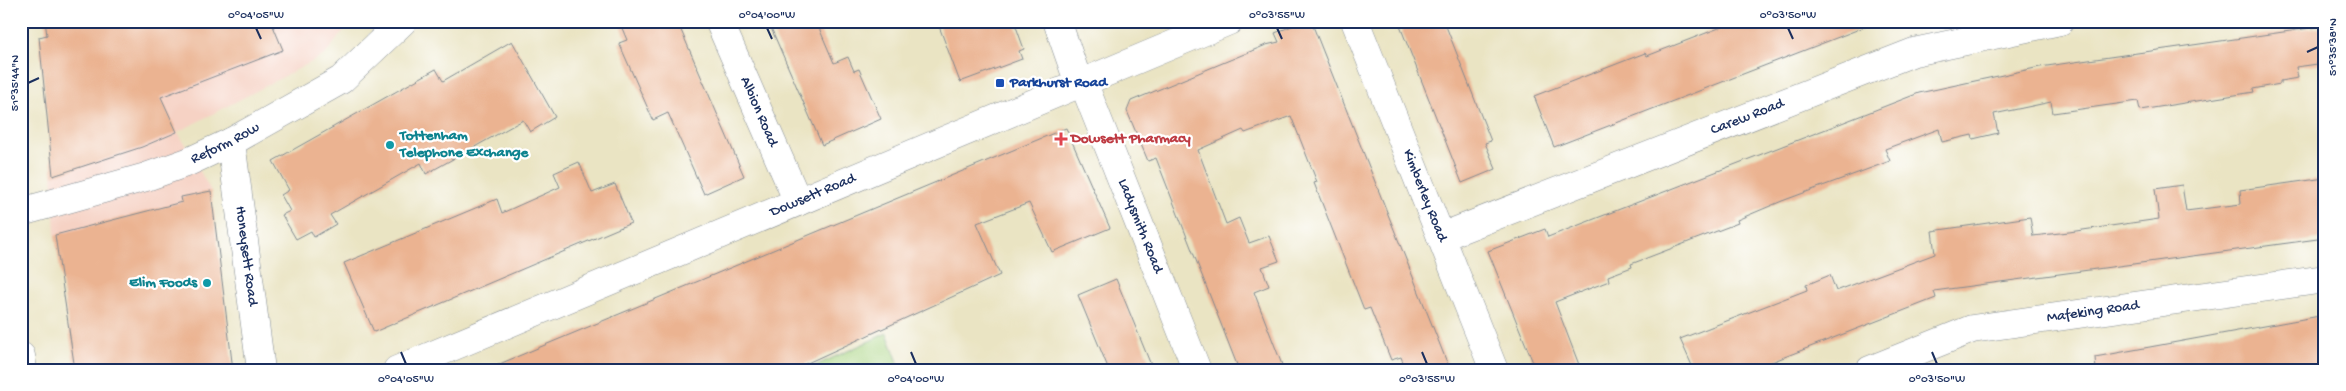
<svg xmlns="http://www.w3.org/2000/svg" width="2346" height="391" font-family="'Gochi Hand',sans-serif">
  <style>
    .built { fill: #f6d2c4 }
    .green { fill: #a7d380; stroke: #61816f }
    .building { fill: #ebb391 }
    .lines { fill: none; stroke-linecap: round; stroke-linejoin: round }
    .minor-casing { stroke: #828a90; stroke-width: 29 }
    .major-casing { stroke: #828a90; stroke-width: 29 }
    .minor { stroke: #fff; stroke-width: 28 }
    .major { stroke: #fff; stroke-width: 28 }
    .ticks { fill: none; stroke: #1b2f5e; stroke-width: 2 }
    .transit-dot { fill: #1a4fb4; stroke: #fff; stroke-width: 2 }
    .health-dot { fill: #e0444e; stroke: #fff; stroke-width: 2 }
    .culture-dot { fill: #0f9aa8; stroke: #fff; stroke-width: 2 }
    .labels { text-anchor: middle; dominant-baseline: central; stroke-width: 4.5; stroke-linejoin: round; paint-order: stroke }
    .transit-label { font-size: 15px; font-weight: bold; fill: #164399; stroke: #fff; text-anchor: start }
    .street-label { font-size: 15px; fill: #1b2f5e; stroke: #fff }
    .culture-label { font-size: 15px; font-weight: bold; fill: #0d838f; stroke: #fff; text-anchor: start }
    .health-label { font-size: 15px; font-weight: bold; fill: #be3a42; stroke: #fff; text-anchor: start }
    .neatline { fill: none; stroke: #1b2f5e; stroke-width: 2 }
    .ticks-label { font-size: 12px; text-anchor: middle; fill: #1b2f5e }
  </style>
  <rect width="100%" height="100%" fill="#fff"/>
  <filter id="ink" filterUnits="userSpaceOnUse"><feTurbulence type="fractalNoise" baseFrequency=".02" numOctaves="2"/><feDisplacementMap in="SourceGraphic" scale="10" xChannelSelector="R" yChannelSelector="G"/><feConvolveMatrix kernelMatrix="1 2 1 2 8 2 1 2 1" color-interpolation-filters="sRGB"/></filter>
  <filter id="wash" filterUnits="userSpaceOnUse"><feTurbulence type="fractalNoise" baseFrequency=".0096" numOctaves="4" result="noise"/><feDisplacementMap in="SourceGraphic" scale="20" xChannelSelector="R" yChannelSelector="G"/><feGaussianBlur stdDeviation="1.12" result="paint"/><feColorMatrix in="noise" values="0 0 0 0 0 0 0 0 0 0 0 0 0 0 0 0 0 1.4 0 .05"/><feComposite in="paint" operator="in"/></filter>
  <g filter="url(#wash)">
    <rect width="100%" height="100%" fill="#eae4c3"/>
    <path class="built" d="M45,21H351L325,55L178,132L211,191L233,370H75L55,235Z"/>
    <path class="green" d="M887,333L901,370H806Z"/>
    <g id="blocks">
      <path class="building" d="M45,21H271L283,50L161,97L177,132L142,147L53,176L39,37L47,35Z
        M619,21H677L744,176L704,194L668,113L653,120L619,43L627,40Z
        M768,21H816L834,63L848,57L854,71L859,69L881,119L822,145Z
        M937,21H1014L1024,49L1019,51L1022,59L960,82Z
        M1304,21H1311L1450,370H1406L1401,357L1391,360L1370,308L1364,310L1363,307L1314,183L1317,182L1291,116L1245,133L1243,130L1198,150L1226,224L1239,218L1249,243L1269,236L1279,261L1262,267L1269,286L1254,292L1284,370H1239L1156,158L1148,161L1127,111L1131,101L1266,45L1279,42L1275,33Z
        M1398,21H1444L1491,141L1485,143L1496,169L1462,183Z
        M1737,21L1875,23L1554,147L1534,96L1645,53L1647,56Z
        M2325,26V63L2296,67L2298,78L2280,81V84L2253,89L2254,92L2140,110L2138,101L2053,113L2051,102L1994,114L1998,133L1973,139L1972,135L1942,142L1939,129L1885,149L1890,161L1782,201L1737,220L1738,223L1631,264L1632,267L1608,276L1609,281L1555,302L1581,370H1536L1488,251L1545,229L1548,237L1919,93L2040,67Z
        M512,41L555,117L530,132L523,120L426,174L421,163L330,215L336,224L314,237L311,231L296,239L282,215L290,211L281,195L289,190L273,161L436,69L443,81Z
        M1066,128L1110,228L1052,252L1029,203L977,223L1000,275L792,370H485Z
        M579,162L592,193L615,184L631,223L374,332L344,263L497,199L502,213L560,187L554,173Z
        M2325,178V238L1934,291L1936,298L1751,370H1694L1680,339L1807,290L1806,285L1830,275L1836,291L1935,254L1932,231L2030,217L2033,236L2069,232L2159,219L2155,189L2182,185L2186,211L2241,204L2240,190Z
        M211,191L233,370H75L55,235L182,202L181,197Z
        M1116,279L1153,370H1109L1078,295Z
        M2325,315V370H2096L2095,357Z"/>
    </g>
  </g>
  <g filter="url(#ink)">
    <use href="#blocks" fill-opacity="0" stroke="#828a90" stroke-width="1"/>
    <g class="lines">
      <g class="minor-casing">
        <g id="minor">
          <path id="s1" d="M719,21L798,202"/>
          <path d="M1057,21L1079,84"/>
          <path id="s2" d="M1355,21L1494,370"/>
          <path id="s3" d="M1083,82L1197,370"/>
          <path id="s4" d="M231,142L261,370"/>
          <path id="s5" d="M21,212L146,177L188,162L231,142L341,80L403,21"/>
          <path id="s6" d="M1441,237L1914,52L2060,21"/>
          <path id="s7" d="M397,370L1229,21"/>
          <path id="s8" d="M1870,370L1972,329L2325,279"/>
        </g>
      </g>
      <g class="major-casing">
        <path id="major" d="M21,356L23,370"/>
      </g>
      <use href="#minor" class="minor"/>
      <use href="#major" class="major"/>
    </g>
  </g>
  <path class="ticks" d="M256,28L261,39M767,28L772,39M1277,28L1282,39M1788,28L1793,39M2307,52L2318,47M28,83L39,78M401,352L406,364M911,352L916,364M1422,352L1427,364M1932,352L1937,364"/>
  <rect class="transit-dot" x="995" y="78" width="10" height="10" rx="2.5"/>
  <path class="health-dot" d="M1058.5 131.5h5v5h5v5h-5v5h-5v-5h-5v-5h5z"/>
  <g class="culture-dot">
    <circle cx="390" cy="145" r="5"/>
    <circle cx="207" cy="283" r="5"/>
  </g>
  <g class="labels">
    <g class="transit-label">
      <text x="1010" y="83">Parkhurst Road</text>
    </g>
    <g class="street-label">
      <text stroke="none"><textPath href="#s1" startOffset="99">Albion Road</textPath></text>
      <text stroke="none"><textPath href="#s6" startOffset="329">Carew Road</textPath></text>
      <text stroke="none"><textPath href="#s5" startOffset="216">Reform Row</textPath></text>
      <text stroke="none"><textPath href="#s7" startOffset="451">Dowsett Road</textPath></text>
      <text stroke="none"><textPath href="#s2" startOffset="188">Kimberley Road</textPath></text>
      <text stroke="none"><textPath href="#s3" startOffset="155">Ladysmith Road</textPath></text>
      <text stroke="none"><textPath href="#s4" startOffset="115">Honeysett Road</textPath></text>
      <text stroke="none"><textPath href="#s8" startOffset="232">Mafeking Road</textPath></text>
    </g>
    <g class="culture-label">
      <text x="400" y="136">Tottenham<tspan x="400" dy="17">Telephone Exchange</tspan></text>
      <text x="197" y="283" text-anchor="end">Elim Foods</text>
    </g>
    <g class="health-label">
      <text x="1071" y="139">Dowsett Pharmacy</text>
    </g>
  </g>
  <rect width="2346" height="391" fill="none" stroke="#fff" stroke-width="55"/>
  <rect x="28" y="28" width="2290" height="336" class="neatline"/>
  <g class="ticks-label">
    <text x="256" y="18">0°04'05"W</text>
    <text x="767" y="18">0°04'00"W</text>
    <text x="1277" y="18">0°03'55"W</text>
    <text x="1788" y="18">0°03'50"W</text>
    <text transform="translate(2332 47) rotate(-90)" y="4">51°35'38"N</text>
    <text transform="translate(14 83) rotate(-90)" y="4">51°35'44"N</text>
    <text x="406" y="382">0°04'05"W</text>
    <text x="916" y="382">0°04'00"W</text>
    <text x="1427" y="382">0°03'55"W</text>
    <text x="1937" y="382">0°03'50"W</text>
  </g>
</svg>
